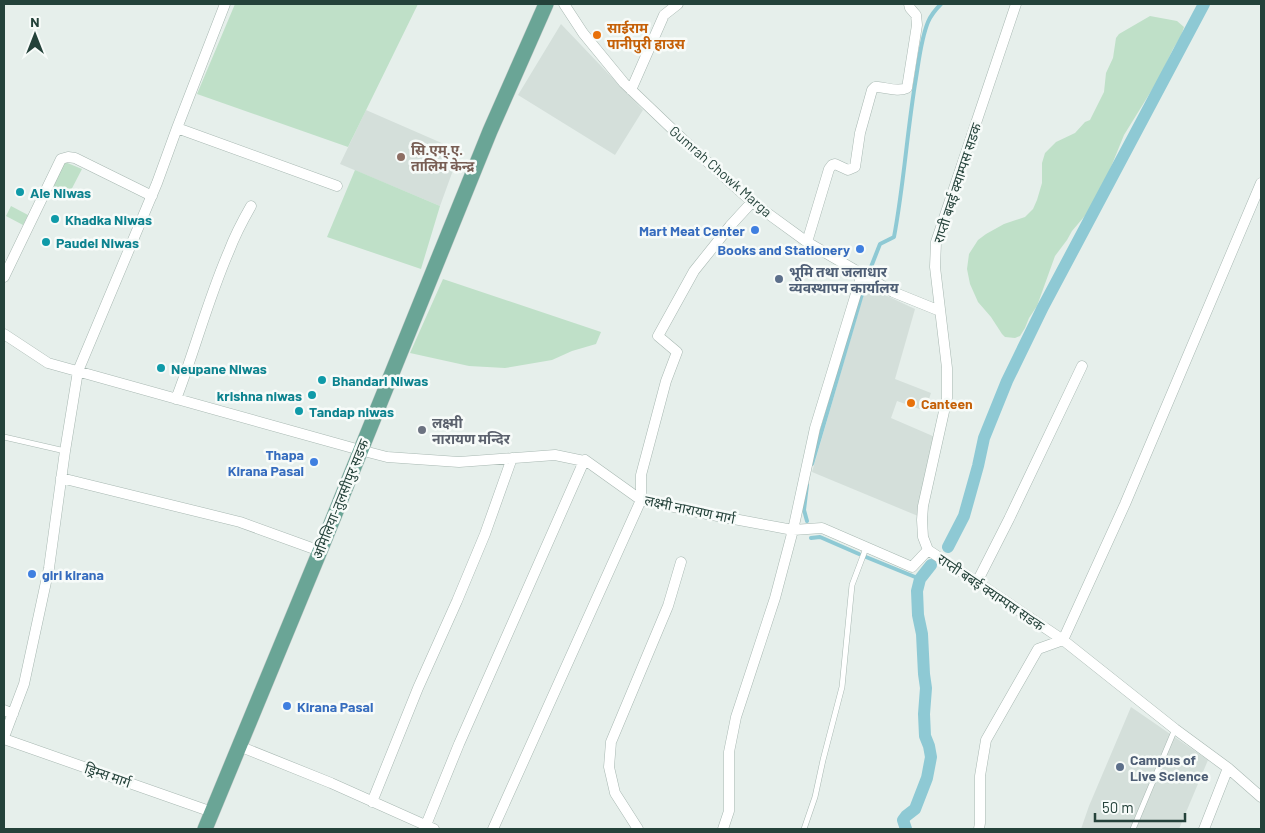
<svg xmlns="http://www.w3.org/2000/svg" width="1265" height="833" font-family="Barlow,'Noto Sans Devanagari',sans-serif">
  <style>
    .built { fill: #d4dfda }
    .green { fill: #bfe0c8 }
    .lines { fill: none; stroke-linecap: round; stroke-linejoin: round }
    .stream { stroke: #8ec9d4; stroke-width: 4 }
    .canal { stroke: #8ec9d4; stroke-width: 12 }
    .lane-casing { stroke: #a8b8b2; stroke-width: 6 }
    .street-casing { stroke: #a8b8b2; stroke-width: 11 }
    .primary-casing { stroke: #c2cac8; stroke-width: 16 }
    .lane { stroke: #fff; stroke-width: 5 }
    .street { stroke: #fff; stroke-width: 10 }
    .primary { stroke: #6aa596; stroke-width: 15 }
    .food-dot { fill: #e8710a; stroke: #f7fbf9; stroke-width: 2 }
    .education-dot { fill: #8d6e63; stroke: #f7fbf9; stroke-width: 2 }
    .culture-dot { fill: #0f9aa8; stroke: #f7fbf9; stroke-width: 2 }
    .shop-dot { fill: #3f7fe0; stroke: #f7fbf9; stroke-width: 2 }
    .service-dot { fill: #5c6f8a; stroke: #f7fbf9; stroke-width: 2 }
    .worship-dot { fill: #6b7280; stroke: #f7fbf9; stroke-width: 2 }
    .labels { text-anchor: middle; dominant-baseline: central; stroke-width: 5; stroke-linejoin: round; paint-order: stroke }
    .food-label { font-size: 14px; font-weight: bold; fill: #c56008; stroke: #f7fbf9; text-anchor: start }
    .education-label { font-size: 14px; font-weight: bold; fill: #785e54; stroke: #f7fbf9; text-anchor: start }
    .street-label { font-size: 14px; fill: #24423a; stroke: #f7fbf9 }
    .culture-label { font-size: 14px; font-weight: bold; fill: #0d838f; stroke: #f7fbf9; text-anchor: start }
    .shop-label { font-size: 14px; font-weight: bold; fill: #366cbe; stroke: #f7fbf9; text-anchor: end }
    .service-label { font-size: 14px; font-weight: bold; fill: #4e5e75; stroke: #f7fbf9; text-anchor: start }
    .worship-label { font-size: 14px; font-weight: bold; fill: #5b616d; stroke: #f7fbf9; text-anchor: start }
  </style>
  <rect width="100%" height="100%" fill="#e6efeb"/>
  <path class="built" d="M561,24L643,110L615,155L518,95Z
    M366,110L460,151L440,206L340,164Z
    M866,286L915,309L895,379L931,393L925,411L897,401L891,418L935,437L918,516L812,472Z
    M1131,707L1208,760L1179,829H1081L1089,806Z"/>
  <path class="green" d="M235,4H418L348,147L197,94Z
    M1150,16L1177,21L1184,27L1181,36L1173,49L1158,80L1124,135L1102,189L1089,211L1072,231L1067,240L1055,256L1037,306L1029,318L1025,328L1020,336L1015,338L1005,337L1002,334L991,317L978,302L970,284L967,269L969,254L978,240L986,234L1004,224L1025,217L1033,209L1037,200L1042,183V163L1045,153L1056,142L1075,133L1085,122L1090,120L1104,92L1106,73L1113,58L1116,38L1119,34Z
    M65,162L82,169L68,196L52,188Z
    M355,170L440,206L421,269L327,237Z
    M11,206L28,215L23,225L6,216Z
    M443,279L601,332L596,344L572,351L552,360L505,368L469,366L410,353Z"/>
  <g class="lines">
    <path class="stream" d="M869,272L880,244L894,237C904,184 907,131 916,78C919,60 921,39 928,22C931,15 936,9 941,4
      M812,464L865,284
      M807,521L804,510L807,485
      M811,538L820,537L859,554
      M866,557L920,579"/>
    <path class="canal" d="M948,547L964,516L978,466L984,438L1007,381L1043,307L1204,4
      M906,829L903,820L906,816L915,809L927,778L931,757L929,746L925,736L924,714L926,688L924,674L922,634L918,615L917,591L920,579L931,565"/>
    <g class="lane-casing">
      <path id="lane" d="M4,437L65,451
        M804,829L815,797L823,760L842,687L852,585L866,548
        M1133,829L1175,729"/>
    </g>
    <g class="street-casing">
      <path id="street" d="M564,4L583,33L624,83L692,148L752,202L807,242L862,274L893,292L940,311
        M1016,4L936,242L935,267L947,368V398L923,506L922,520L923,537L928,550L977,582L1063,640L1175,729L1228,768L1261,797
        M631,90L664,15L678,4
        M177,128L337,186
        M807,242L829,169L832,165L835,164L848,170L855,167L860,133L872,90L875,87H878C888,88 898,92 907,88L917,25L916,15L910,8L909,4
        M4,277L61,159L68,157L75,158L152,196
        M4,334L48,363L360,450L387,457L459,462L555,455L584,461L585,460L641,500L707,514L793,530L822,528L912,567L928,550
        M176,399C195,350 208,299 229,251C235,235 243,220 251,206
        M61,478L240,522L320,551
        M977,582L1009,519L1082,366
        M4,710L13,714
        M4,737L24,684L49,568L65,451L78,371L157,183L177,128L225,4
        M4,739L212,812
        M239,746L331,783L434,829
        M372,802L418,688L457,601L485,534L512,458
        M426,825L459,744L584,461
        M493,829L641,500V475L666,381L677,352L658,336L694,271L730,226L752,202
        M638,829L615,793L609,767L611,742L668,606L681,562
        M723,829L729,811V752L736,717L775,598L793,530L815,428L862,274
        M979,829L980,823V776L986,740L1038,649L1063,640L1125,504L1261,183
        M1204,829L1228,768"/>
    </g>
    <g class="primary-casing">
      <path id="primary" d="M205,829L320,551L490,131L546,4"/>
    </g>
    <use href="#lane" class="lane"/>
    <use href="#street" class="street"/>
    <use href="#primary" class="primary"/>
  </g>
  <g class="food-dot">
    <circle cx="597" cy="35" r="5"/>
    <circle cx="911" cy="403" r="5"/>
  </g>
  <circle class="education-dot" cx="401" cy="157" r="5"/>
  <g class="culture-dot">
    <circle cx="20" cy="192" r="5"/>
    <circle cx="55" cy="219" r="5"/>
    <circle cx="46" cy="242" r="5"/>
    <circle cx="161" cy="368" r="5"/>
    <circle cx="322" cy="380" r="5"/>
    <circle cx="312" cy="395" r="5"/>
    <circle cx="299" cy="411" r="5"/>
  </g>
  <g class="shop-dot">
    <circle cx="755" cy="230" r="5"/>
    <circle cx="860" cy="249" r="5"/>
    <circle cx="314" cy="462" r="5"/>
    <circle cx="32" cy="574" r="5"/>
    <circle cx="287" cy="706" r="5"/>
  </g>
  <g class="service-dot">
    <circle cx="779" cy="279" r="5"/>
    <circle cx="1120" cy="767" r="5"/>
  </g>
  <circle class="worship-dot" cx="422" cy="430" r="5"/>
  <g class="labels">
    <g class="food-label">
      <text x="607" y="27">साईराम<tspan x="607" dy="16">पानीपुरी हाउस</tspan></text>
      <text x="921" y="403">Canteen</text>
    </g>
    <g class="education-label">
      <text x="411" y="149">सि.एम्.ए.<tspan x="411" dy="16">तालिम केन्द्र</tspan></text>
    </g>
    <g class="street-label">
      <text transform="translate(721 171) rotate(41)">Gumrah Chowk Marga</text>
      <text transform="translate(957 183) rotate(-72)">राप्ती बबई क्याम्पस सडक</text>
      <text transform="translate(340 499) rotate(-68)">अमिलिया-तुलसीपुर सडक</text>
      <text transform="translate(690 509) rotate(12)">लक्ष्मी नारायण मार्ग</text>
      <text transform="translate(991 592) rotate(34)">राप्ती बबई क्याम्पस सडक</text>
      <text transform="translate(108 775) rotate(19)">ड्रिम्स मार्ग</text>
    </g>
    <g class="culture-label">
      <text x="30" y="192">Ale Niwas</text>
      <text x="65" y="219">Khadka Niwas</text>
      <text x="56" y="242">Paudel Niwas</text>
      <text x="171" y="368">Neupane Niwas</text>
      <text x="332" y="380">Bhandari Niwas</text>
      <text x="302" y="395" text-anchor="end">krishna niwas</text>
      <text x="309" y="411">Tandap niwas</text>
    </g>
    <g class="shop-label">
      <text x="745" y="230">Mart Meat Center</text>
      <text x="850" y="249">Books and Stationery</text>
      <text x="304" y="454">Thapa<tspan x="304" dy="16">Kirana Pasal</tspan></text>
      <text x="42" y="574" text-anchor="start">giri kirana</text>
      <text x="297" y="706" text-anchor="start">Kirana Pasal</text>
    </g>
    <g class="service-label">
      <text x="789" y="271">भूमि तथा जलाधार<tspan x="789" dy="16">व्यवस्थापन कार्यालय</tspan></text>
      <text x="1130" y="759">Campus of<tspan x="1130" dy="16">Live Science</tspan></text>
    </g>
    <g class="worship-label">
      <text x="432" y="422">लक्ष्मी<tspan x="432" dy="16">नारायण मन्दिर</tspan></text>
    </g>
  </g>
  <rect width="1265" height="833" fill="none" stroke="#24423a" stroke-width="10"/>
  <g transform="translate(35 35)" stroke="#f7fbf9" stroke-width="4" paint-order="stroke">
  <path d="M0-4L9 19L0 12L-9 19Z" fill="#24423a"/>
  <text y="-8" font-size="14" font-weight="bold" text-anchor="middle" fill="#24423a">N</text>
  </g>
  <path d="M1095 813v8h90v-8" fill="none" stroke="#24423a" stroke-width="2.5"/>
  <text x="1102" y="813" font-size="15" fill="#24423a" stroke="#f7fbf9" stroke-width="4" paint-order="stroke">50 m</text>
</svg>
